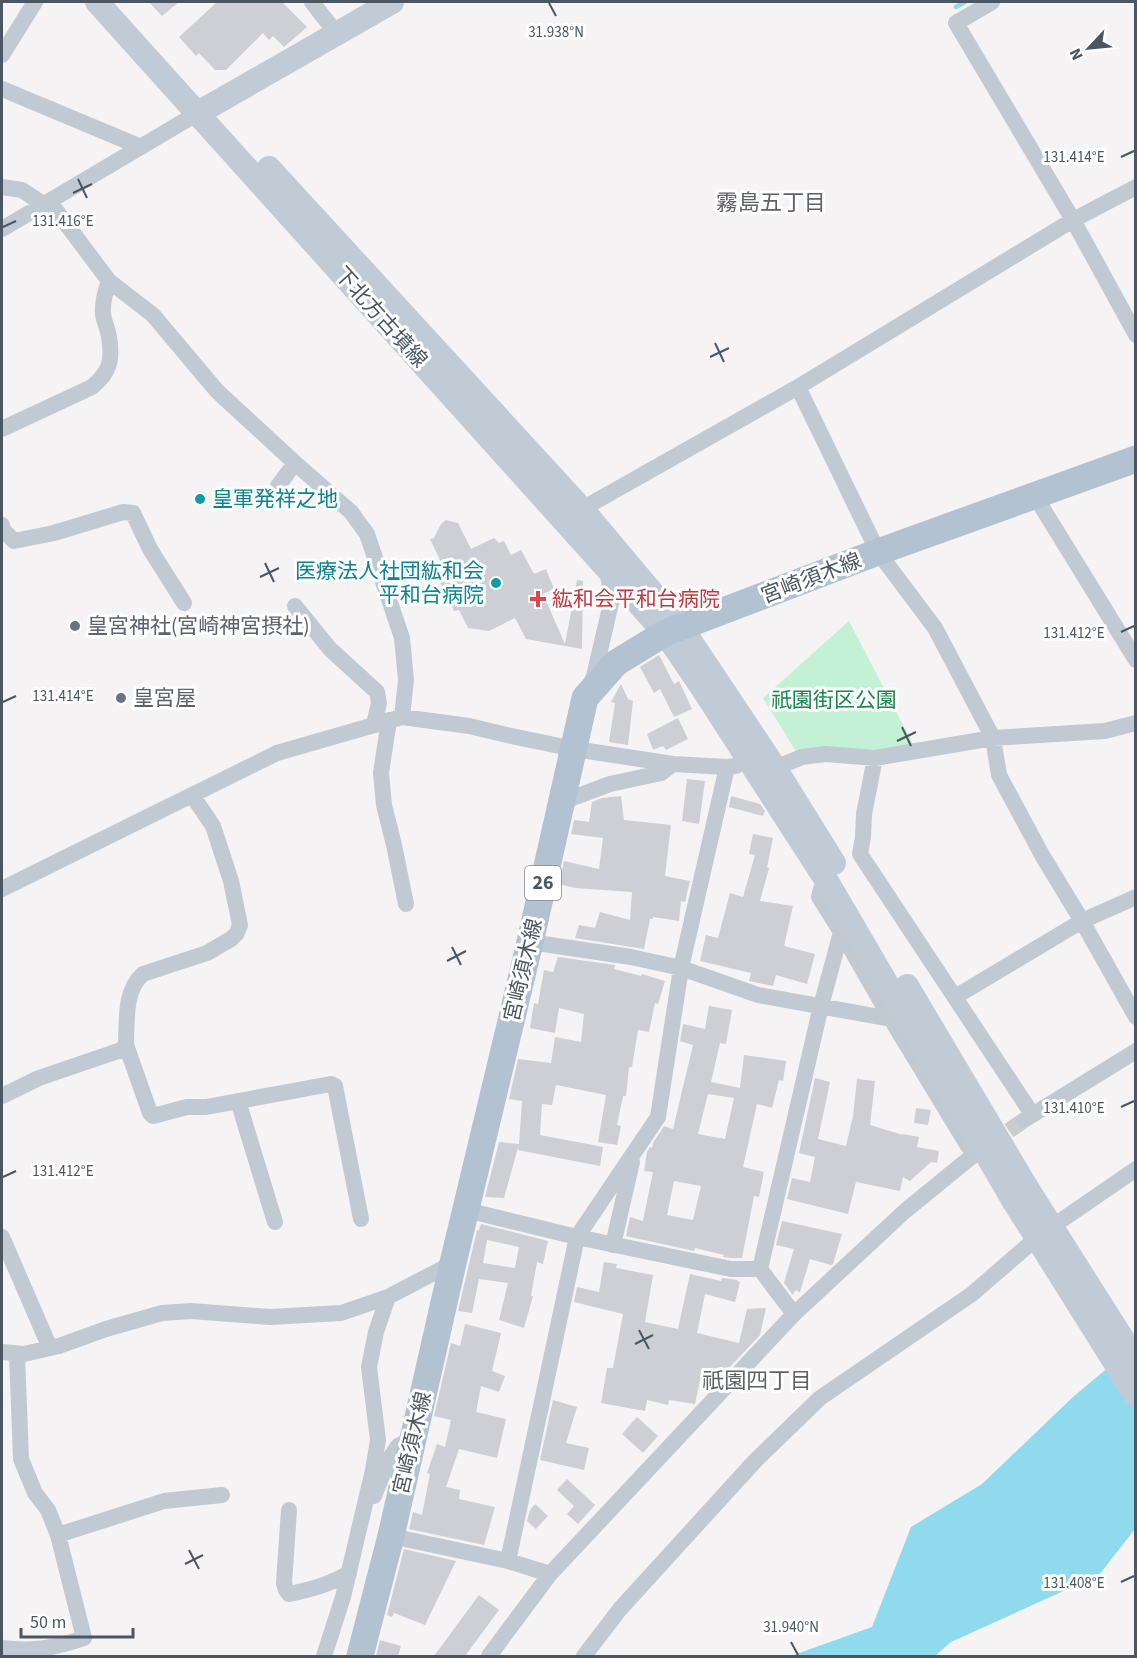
<svg xmlns="http://www.w3.org/2000/svg" width="1137" height="1658" font-family="'Source Sans 3','Noto Sans JP',sans-serif">
  <style>
    .green { fill: #c3f1d5 }
    .water { fill: #90daee }
    .lines { fill: none; stroke-linecap: round; stroke-linejoin: round }
    .stream { stroke: #90daee; stroke-width: 4.5 }
    .building { fill: #cdcfd5; fill-rule: evenodd }
    .street-tunnel { stroke: #caccce; stroke-width: 16; stroke-dasharray: 16 8; stroke-linecap: butt }
    .street { stroke: #c1cad2; stroke-width: 16 }
    .secondary { stroke: #c1cbd6; stroke-width: 24 }
    .primary { stroke: #b3c2d1; stroke-width: 27 }
    .secondary-bridge { stroke: #c1cbd6; stroke-width: 24 }
    .ticks { fill: none; stroke: #4a5661; stroke-width: 2 }
    .culture-dot { fill: #0f9aa8; stroke: #fff; stroke-width: 2 }
    .health-dot { fill: #e0444e; stroke: #fff; stroke-width: 2 }
    .worship-dot { fill: #6b7280; stroke: #fff; stroke-width: 2 }
    .labels { text-anchor: middle; dominant-baseline: central; stroke-width: 6; stroke-linejoin: round; paint-order: stroke }
    .shield { fill: #fff; stroke: #808990; stroke-width: 1.5 }
    .shield-label { font-size: 20px; font-weight: bold; fill: #4a5661 }
    .street-label { font-size: 21px; fill: #4a5661; stroke: #fff }
    .culture-label { font-size: 21px; fill: #0d838f; stroke: #fff; text-anchor: start }
    .health-label { font-size: 21px; fill: #be3a42; stroke: #fff; text-anchor: start }
    .worship-label { font-size: 21px; fill: #5b616d; stroke: #fff; text-anchor: start }
    .park-label { font-size: 21px; fill: #17864f; stroke: #fff }
    .neighbourhood-label { font-size: 22px; fill: #5f6368; stroke: #fff }
    .ticks-label { font-size: 15px; text-anchor: middle; fill: #4a5661; stroke: #fff; stroke-width: 6; stroke-linejoin: round; paint-order: stroke }
  </style>
  <rect width="100%" height="100%" fill="#f5f3f3"/>
  <path class="green" d="M849,621L913,744L875,751L797,753L763,698Z"/>
  <path class="water" d="M1135,1345V1529L1099,1575L951,1642L935,1656H791L872,1627L911,1527L982,1484L1073,1397Z"/>
  <g class="lines">
    <path class="stream" d="M956,7L965,2"/>
  </g>
  <path class="building" d="M149,2H179L162,16Z
    M217,2H282L307,27L284,47L273,36L269,40L263,33L226,70H215L199,53L196,56L179,37Z
    M446,520L458,523L471,549L494,538L499,543L504,541L511,555L521,550L534,574L546,569L554,589L543,594L565,644L577,580L583,581L582,649L526,639L515,618L489,631L468,628L459,610L454,611L432,566L441,562L430,539L434,538L441,524Z
    M659,655L674,684L679,681L692,709L674,717L660,689L654,693L640,667Z
    M621,684L628,699L633,701L628,745L609,742L615,703L611,702Z
    M678,718L688,739L666,750L663,746L653,750L647,734Z
    M687,779L705,781L699,824L682,821Z
    M621,796L624,820L671,825L665,876L690,881L685,902L681,901L679,921L653,917V919H650L644,949L575,938L579,925L595,928L600,912L630,920L632,892L575,888L559,884L564,861L599,869L603,838L571,834L574,820L589,822L592,802L602,798Z
    M731,796L760,804L765,811L763,816L729,807Z
    M753,834L773,838L767,867L769,868L760,901L793,906L784,946L815,954L807,984L776,975L773,986L749,981L751,973L700,961L706,935L718,938L730,893L743,897L755,855L749,854Z
    M558,957L615,965L614,969L641,976L642,974L665,981L658,1004L655,1003L649,1032L638,1030L632,1067H629L626,1096H623L617,1125L621,1126L617,1145L598,1142L606,1095L556,1085L552,1105L542,1104L540,1135L603,1147L600,1166L518,1150L519,1144L504,1198L485,1197L499,1142L519,1144L522,1101L509,1099L518,1059L551,1063L555,1037L581,1042L584,1014L559,1008L555,1033L530,1028L534,1003L538,1004L544,970L553,972Z
    M709,1006L732,1010L726,1044L720,1043L711,1082L740,1088L744,1055L786,1061L783,1081L779,1080L772,1108L757,1104L743,1167L764,1172L759,1197L754,1196L742,1258H732L723,1257L724,1255L695,1248L694,1251L626,1236L630,1217L643,1221L653,1172L644,1171L647,1152L650,1147L652,1148L653,1143L664,1126L673,1129L693,1045L680,1041L683,1024L705,1029ZM708,1094L734,1098L725,1139L698,1134ZM674,1181L701,1186L693,1220L667,1215Z
    M815,1078L830,1082L818,1139L846,1146L853,1116L857,1079L875,1081L870,1125L903,1135V1134L919,1137L917,1147L939,1151L937,1163L931,1162L910,1181L903,1177L900,1191L856,1182L848,1214L787,1199L792,1178L810,1182L815,1157L799,1153Z
    M916,1108L931,1110L928,1125L914,1123Z
    M782,1221L842,1234L833,1264L831,1265L810,1259L800,1292L795,1290L793,1295L784,1283L794,1249L776,1245Z
    M481,1224L548,1241L543,1264L537,1262L531,1296H533L524,1328L499,1320L508,1283L479,1279L472,1313L458,1311L477,1230H479ZM487,1240L519,1247L515,1268L483,1263Z
    M604,1262L617,1264L616,1268L653,1275L645,1322L678,1329L690,1274L721,1281L722,1278L738,1280L737,1281L740,1282L735,1302L705,1294L697,1333L739,1343L747,1309L766,1308L760,1335L714,1384L700,1380L695,1404L669,1400L668,1405L647,1400L645,1411L601,1403L607,1368H613L623,1314L574,1302L577,1287L599,1292Z
    M465,1324L501,1333L492,1371L505,1376L499,1392L481,1386L476,1412L506,1419L497,1458L459,1449L446,1487L460,1490L459,1499L495,1507L484,1545L409,1529L413,1512L422,1515L430,1474L427,1473L437,1444L445,1447L451,1420L434,1416L451,1343L460,1346Z
    M553,1400L577,1407L566,1443L589,1448L584,1470L540,1460Z
    M637,1417L658,1436L643,1453L622,1434Z
    M567,1479L595,1505L578,1524L567,1514L574,1506L557,1490Z
    M535,1504L548,1516L536,1529L527,1521L530,1510Z
    M404,1549L456,1561L425,1625L394,1613L392,1617L387,1615Z
    M479,1595L499,1610L465,1656H434Z
    M380,1640L401,1646L398,1656H376Z"/>
  <g class="lines">
    <path class="street-tunnel" d="M989,1144L1023,1121"/>
    <path class="street" d="M312,2L336,33
      M992,2L956,23L1073,220L1136,335
      M2,55L35,2
      M2,89L141,147
      M2,187L22,190L43,204
      M49,201L109,281L153,315L217,391L295,463L351,512L367,534L402,638L406,680L402,717
      M2,229L198,113
      M798,387L878,552L935,628L993,738L999,775L1042,855L1082,921L1136,1017
      M2,429L92,387C110,372 113,360 109,337C108,329 104,322 103,314C102,302 105,292 109,281
      M278,486L295,463
      M1035,496L1136,660
      M582,509L798,387L1073,220L1136,187
      M2,525L3,530L14,541L54,533L123,512L133,513L150,549L184,603
      M295,606L330,649L377,692L379,703L374,724
      M590,686L594,676L612,599L607,568
      M389,720L381,773L384,805L394,845L406,904
      M875,758L864,814L863,837L860,854L1032,1114
      M764,766L775,768L802,757L826,754L875,758L993,738L1105,731L1136,723
      M562,802L610,784L661,773L673,764L727,767L736,766
      M828,883L821,889L819,897L841,932L891,1019L968,1146
      M2,889L277,753L402,717L469,726L507,735L574,749L673,764
      M530,942L631,957L681,968L758,995L891,1019
      M955,997L1082,921L1136,897
      M126,1045L150,1113L153,1116L187,1107H206L331,1084L335,1086L361,1219
      M2,1096L39,1078L121,1050L126,1045C127,1022 124,990 143,974L207,953L231,939L237,933L240,925L231,881L213,826L192,795
      M238,1101L275,1222
      M1024,1120L1136,1051
      M466,1210L577,1237L731,1269H760
      M2,1237L50,1348
      M613,1245L632,1162
      M760,1269L821,1006L841,932
      M760,1269L794,1314
      M2,1352L24,1354L59,1346L106,1329L162,1313L191,1311L270,1317L341,1313L388,1297L453,1263
      M374,1496L388,1461L398,1446L413,1438
      M289,1510L284,1583L286,1590L289,1594C310,1590 331,1584 349,1573
      M58,1535L164,1501L222,1495
      M391,1536L508,1561L550,1574
      M508,1561L577,1237L658,1117L681,968L727,767
      M2,1648C32,1652 55,1648 84,1638L58,1535L48,1510L35,1493L21,1459L17,1354
      M324,1656L343,1597L373,1470L378,1440L369,1367L376,1332L388,1297
      M489,1656L550,1574L794,1314L905,1211L981,1149
      M584,1656L620,1609L755,1461L820,1398L972,1294L1040,1235L1136,1169"/>
    <path class="secondary" d="M97,2L665,633L701,686L828,883L1013,1200
      M198,113L392,2
      M269,168L582,509L681,627L775,768L834,863
      M907,986L1027,1188"/>
    <path class="primary" d="M360,1656L391,1536L453,1263L530,942L585,698L616,663L665,633L878,552L1136,459"/>
    <path class="secondary-bridge" d="M1027,1188L1136,1360
      M1013,1200L1136,1396"/>
  </g>
  <path class="ticks" d="M549,3L556,16M1121,157L1134,151M78,179L87,198M73,193L92,184M3,227L16,221M715,343L724,362M710,357L729,348M265,563L274,582M260,577L279,568M1121,632L1134,626M3,702L16,696M902,727L911,746M897,741L916,732M452,947L461,965M447,961L466,951M1121,1107L1134,1101M3,1177L16,1171M639,1330L649,1349M635,1344L653,1335M189,1550L199,1569M185,1564L203,1555M1121,1582L1134,1576M791,1642L798,1655"/>
  <g class="culture-dot">
    <circle cx="200" cy="499" r="6"/>
    <circle cx="496" cy="583" r="6"/>
  </g>
  <path class="health-dot" d="M535 590h6v6h6v6h-6v6h-6v-6h-6v-6h6z"/>
  <g class="worship-dot">
    <circle cx="75" cy="626" r="6"/>
    <circle cx="121" cy="698" r="6"/>
  </g>
  <g class="labels">
    <rect class="shield" x="525" y="866" width="36" height="34" rx="4.5"/>
    <g class="shield-label">
      <text x="543" y="883">26</text>
    </g>
    <g class="street-label">
      <text transform="translate(381 317) rotate(48)">下北方古墳線</text>
      <text transform="translate(811 578) rotate(-21)">宮崎須木線</text>
      <text transform="translate(523 970) rotate(-77)">宮崎須木線</text>
      <text transform="translate(412 1443) rotate(-77)">宮崎須木線</text>
    </g>
    <g class="culture-label">
      <text x="212" y="499">皇軍発祥之地</text>
      <text x="484" y="571" text-anchor="end">医療法人社団紘和会<tspan x="484" dy="24">平和台病院</tspan></text>
    </g>
    <g class="health-label">
      <text x="552" y="599">紘和会平和台病院</text>
    </g>
    <g class="worship-label">
      <text x="87" y="626">皇宮神社(宮崎神宮摂社)</text>
      <text x="133" y="698">皇宮屋</text>
    </g>
    <g class="park-label">
      <text x="834" y="700">祇園街区公園</text>
    </g>
    <g class="neighbourhood-label">
      <text x="771" y="203">霧島五丁目</text>
      <text x="757" y="1381">祇園四丁目</text>
    </g>
  </g>
  <g class="ticks-label">
    <text x="556" y="37">31.938°N</text>
    <text x="1074" y="162">131.414°E</text>
    <text x="63" y="226">131.416°E</text>
    <text x="1074" y="638">131.412°E</text>
    <text x="63" y="701">131.414°E</text>
    <text x="1074" y="1113">131.410°E</text>
    <text x="63" y="1176">131.412°E</text>
    <text x="1074" y="1588">131.408°E</text>
    <text x="791" y="1632">31.940°N</text>
  </g>
  <rect width="1137" height="1658" fill="none" stroke="#4a5661" stroke-width="6"/>
  <g transform="translate(1089 48) rotate(244)" stroke="#ffffff" stroke-width="4.5" paint-order="stroke">
  <path d="M0-4.5L10 22L0 15L-10 22Z" fill="#4a5661"/>
  <text y="-9" font-size="16" font-weight="bold" text-anchor="middle" fill="#4a5661">N</text>
  </g>
  <path d="M21 1628v9h112v-9" fill="none" stroke="#4a5661" stroke-width="3"/>
  <text x="30" y="1628" font-size="18" fill="#4a5661" stroke="#ffffff" stroke-width="4.5" paint-order="stroke">50 m</text>
</svg>
